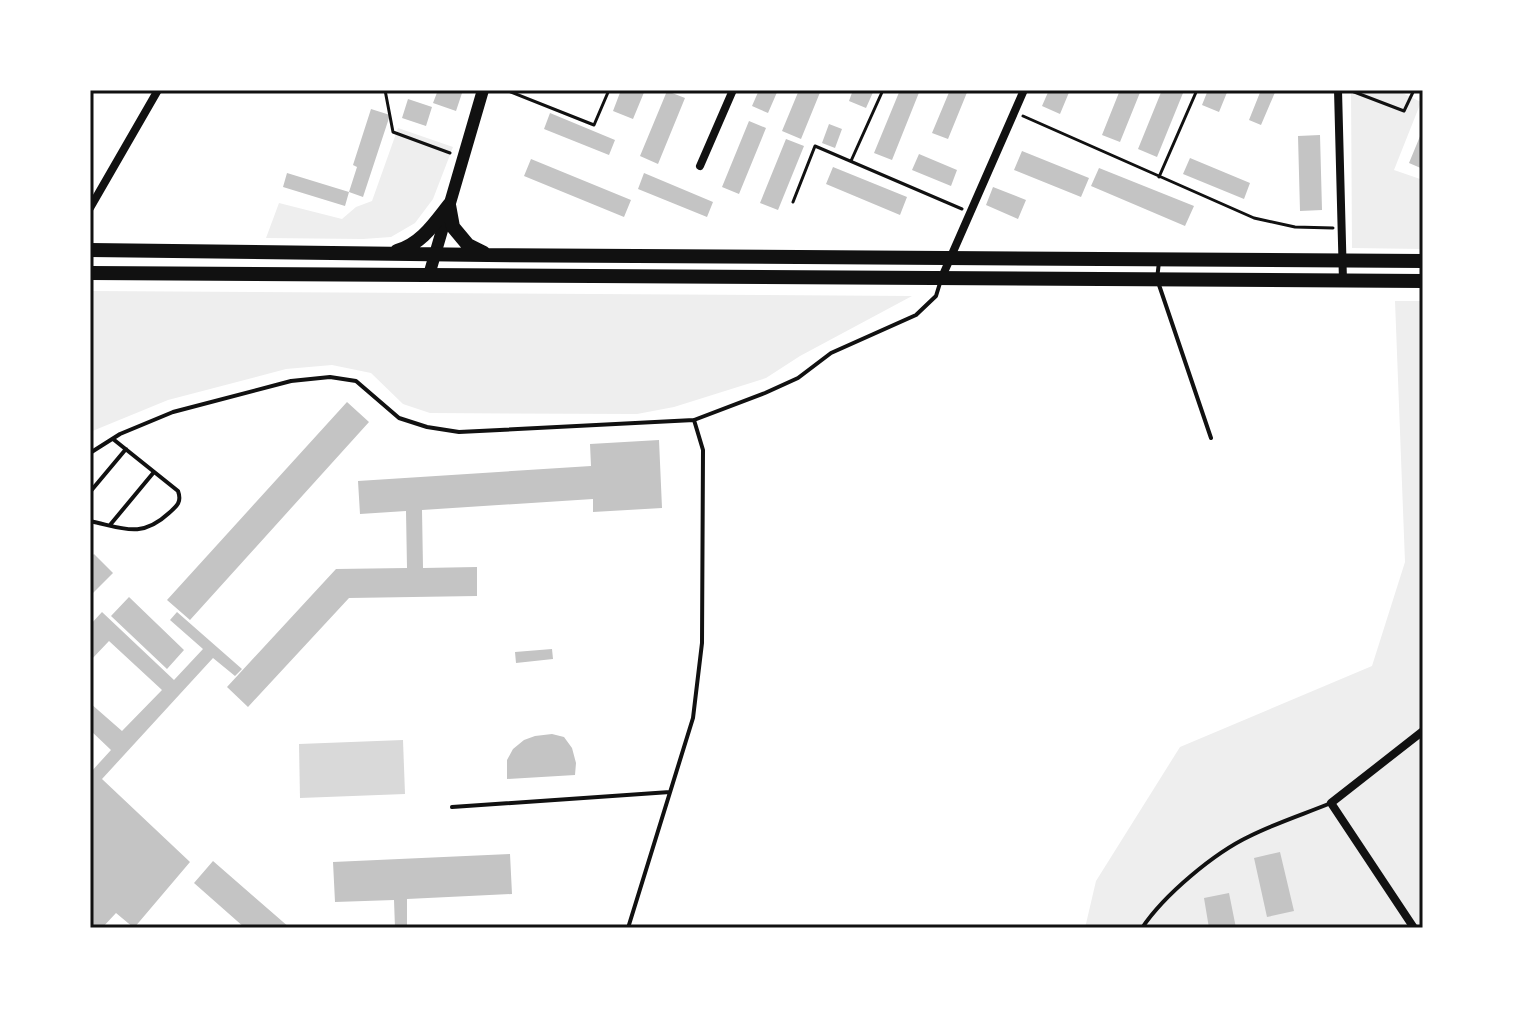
<svg xmlns="http://www.w3.org/2000/svg" width="1513" height="1018" font-family="'IBM Plex Sans',sans-serif">
  <style>
    .green { fill: #eee }
    .water { fill: #d9d9d9 }
    .building { fill: #c4c4c4 }
    .lines { fill: none; stroke-linecap: round; stroke-linejoin: round }
    .path { stroke: #111; stroke-width: 3 }
    .service { stroke: #111; stroke-width: 4 }
    .minor { stroke: #111; stroke-width: 8 }
    .secondary { stroke: #111; stroke-width: 12 }
    .primary { stroke: #111; stroke-width: 14 }
    .neatline { fill: none; stroke: #111; stroke-width: 3 }
  </style>
  <rect width="100%" height="100%" fill="#fff"/>
  <path class="green" d="M1351,90H1396L1421,102L1394,170L1423,180V249L1352,248Z
    M398,128L453,147L433,199L415,223L391,237L363,239L266,238L279,203L342,219L356,207L372,201Z
    M90,291L912,296L800,356L766,378L674,407L637,414L430,413L403,404L371,373L332,365L286,369L168,400L90,432Z
    M1395,301H1423V928H1085L1096,881L1180,747L1372,666L1405,562Z"/>
  <path class="water" d="M403,740L405,794L300,798L299,744Z"/>
  <path class="building" d="M438,90H463L456,111L433,103Z
    M621,90H645L633,119L613,111Z
    M759,90H778L768,113L752,106Z
    M799,90H821L801,139L782,131Z
    M853,90H874L866,108L849,101Z
    M900,90H920L892,160L874,153Z
    M950,90H968L948,139L932,133Z
    M1049,90H1070L1060,114L1042,106Z
    M1120,90H1141L1120,142L1102,135Z
    M1162,90H1175L1183,93L1157,157L1138,149Z
    M1208,90H1228L1219,112L1202,105Z
    M1261,90H1276L1261,125L1249,120Z
    M667,91L685,98L658,164L640,156Z
    M408,99L432,107L426,126L402,118Z
    M371,109L390,115L363,197L349,192L357,167L353,165Z
    M550,113L615,140L609,155L544,129Z
    M749,121L766,128L739,194L722,187Z
    M829,124L842,129L835,148L822,143Z
    M1423,129V169L1409,163Z
    M1320,135L1322,210L1300,211L1298,136Z
    M786,139L804,146L778,210L760,203Z
    M1022,151L1089,178L1081,197L1014,170Z
    M919,154L957,170L951,186L912,170Z
    M1190,158L1250,183L1244,199L1183,174Z
    M531,159L631,200L624,217L524,176Z
    M833,167L907,197L900,215L826,184Z
    M1099,168L1194,206L1185,226L1091,186Z
    M287,173L349,192L345,206L283,187Z
    M644,173L713,202L707,217L638,189Z
    M993,187L1026,200L1018,219L986,205Z
    M347,402L369,422L190,620L167,600Z
    M659,440L662,508L593,512V499L422,510L423,568L477,567V596L349,598L248,707L227,687L336,569L407,568L406,511L360,514L358,481L591,466L590,444Z
    M94,554L113,573L90,596V558Z
    M129,597L184,650L167,669L111,616Z
    M102,612L174,680L203,649L170,620L177,612L242,669L235,676L213,658L102,779L190,862L134,928L116,913L102,928H90V773L111,750L90,730V703L122,731L162,690L109,641L90,661V625Z
    M552,649L553,659L516,663L515,652Z
    M552,734L564,737L572,748L576,763L575,775L507,779V760L513,749L524,740L535,736Z
    M1280,852L1294,911L1267,917L1254,858Z
    M510,854L512,894L407,899V928H395L394,900L335,902L333,862Z
    M213,861L290,928H245L194,883Z
    M1229,893L1236,928H1209L1204,898Z"/>
  <g class="lines">
    <path class="path" d="M385,90L393,132L450,153
      M506,90L594,125L609,90
      M1349,90L1404,111L1414,90
      M1023,116L1254,218L1295,227L1333,228
      M851,161L883,90
      M1159,177L1197,90
      M793,202L815,146L962,209"/>
    <path class="service" d="M1159,262L1157,279L1211,438
      M90,453L120,434L173,412L291,381L330,377L356,381L399,418L427,427L459,432L694,420L765,393L798,378L831,353L916,315L936,296L940,283
      M90,492L126,449
      M90,521C123,528 141,539 169,513C177,506 182,502 178,491L113,439
      M110,525L154,472
      M452,807L670,792
      M628,928L693,718L702,643L703,450L694,420
      M1142,928C1164,895 1214,853 1250,836C1276,823 1304,814 1331,803"/>
    <path class="minor" d="M1338,90L1343,281
      M700,166L733,90
      M90,208L158,90
      M942,277L1024,90
      M1414,928L1331,803L1423,731"/>
    <path class="secondary" d="M429,275L483,90"/>
    <path class="primary" d="M449,205L453,227L468,245L484,253
      M90,250L488,255L1423,261
      M397,251C421,244 434,224 449,205
      M90,273L1423,281"/>
  </g>
  <rect width="1513" height="1018" fill="none" stroke="#ffffff" stroke-width="184"/>
  <rect x="92" y="92" width="1329" height="834" class="neatline"/>
</svg>
